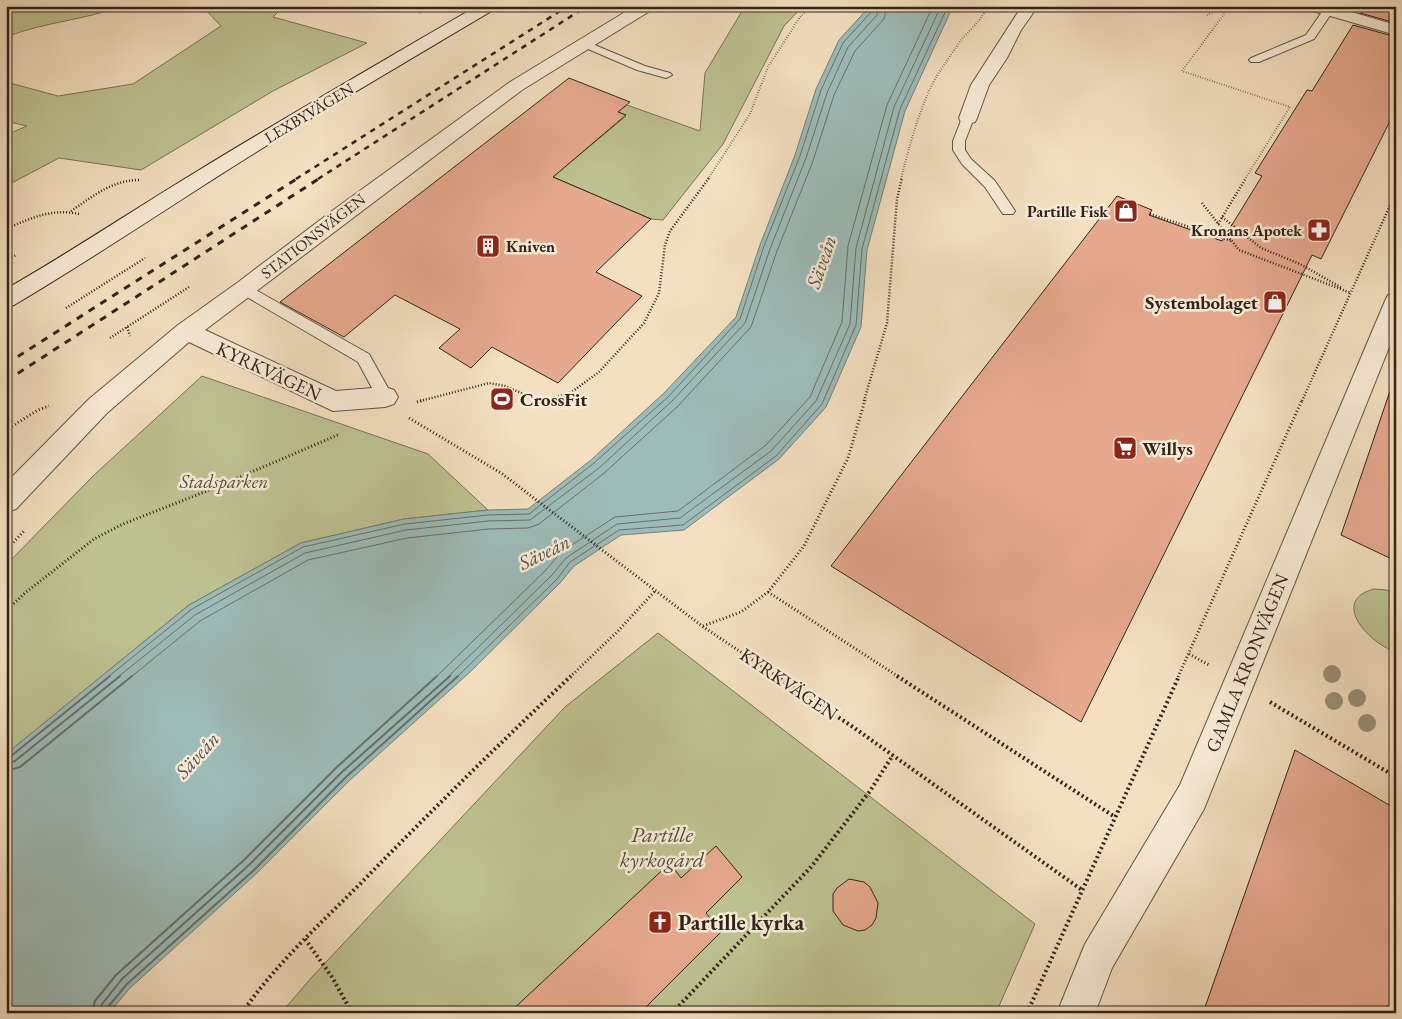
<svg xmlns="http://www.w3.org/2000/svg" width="1402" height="1019" font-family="'EB Garamond',serif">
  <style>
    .green { fill: #bec291; stroke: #787256 }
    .water { fill: #9dbcb9; stroke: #727f79 }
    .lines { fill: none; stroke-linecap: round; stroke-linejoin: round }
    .shore-far1 { stroke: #67706a; stroke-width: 1 }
    .shore { stroke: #67706a; stroke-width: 2 }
    .building { fill: #e7a98e; stroke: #31231a }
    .lane-casing { stroke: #625244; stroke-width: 2 }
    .street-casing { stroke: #625244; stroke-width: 2 }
    .secondary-casing { stroke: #31231a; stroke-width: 2 }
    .path-far3 { stroke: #31231a; stroke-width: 2; stroke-dasharray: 0.5 2; stroke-linecap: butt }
    .path-far2 { stroke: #31231a; stroke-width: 2.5; stroke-dasharray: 1 2; stroke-linecap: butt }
    .path-far1 { stroke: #31231a; stroke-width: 3; stroke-dasharray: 1 2.5; stroke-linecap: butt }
    .path { stroke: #31231a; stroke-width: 4; stroke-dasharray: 2 3; stroke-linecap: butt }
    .lane { fill: #f8ebd7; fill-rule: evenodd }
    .street { fill: #f8ebd7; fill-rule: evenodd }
    .secondary { fill: #f8ebd7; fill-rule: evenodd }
    .rail-far1 { stroke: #31231a; stroke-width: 2.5; stroke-dasharray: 5.5 5.5; stroke-linecap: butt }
    .rail { stroke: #31231a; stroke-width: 3; stroke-dasharray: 7 7; stroke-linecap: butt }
    .tree { fill: #9c8e76 }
    .labels { text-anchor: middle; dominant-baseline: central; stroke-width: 5; stroke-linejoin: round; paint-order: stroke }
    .far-street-label { font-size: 16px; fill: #31231a; stroke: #f8ebd7 }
    .far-poi-label { font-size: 16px; font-weight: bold; fill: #31231a; stroke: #f8ebd7; text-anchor: end }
    .poi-label { font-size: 19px; font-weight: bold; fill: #31231a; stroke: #f8ebd7; text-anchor: start }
    .street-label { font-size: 19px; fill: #31231a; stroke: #f8ebd7 }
    .park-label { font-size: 19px; font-style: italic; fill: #544b38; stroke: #f8ebd7 }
    .water-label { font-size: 20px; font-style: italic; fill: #51514a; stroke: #f8ebd7 }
    .near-park-label { font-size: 22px; font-style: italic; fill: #544b38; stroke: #f8ebd7 }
    .near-poi-label { font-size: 22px; font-weight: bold; fill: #31231a; stroke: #f8ebd7; text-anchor: start }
  </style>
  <rect width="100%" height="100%" fill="#f4e0c1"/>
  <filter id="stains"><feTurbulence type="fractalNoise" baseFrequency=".004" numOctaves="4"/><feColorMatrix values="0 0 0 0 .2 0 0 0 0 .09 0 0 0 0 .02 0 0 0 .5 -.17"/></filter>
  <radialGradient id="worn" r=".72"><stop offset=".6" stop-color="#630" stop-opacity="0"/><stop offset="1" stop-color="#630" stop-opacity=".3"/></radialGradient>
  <path class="green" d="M6,6H122C85,20 44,22 6,37Z
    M202,6H284L273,17L367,43L273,91L141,170L59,158L6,186V135L27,126L6,121V82L58,96L133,84L221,26Z
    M745,6H803L784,26L723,144L663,220L651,219L553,177L626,116L618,112L627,105L700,131L705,73Z
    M202,376L428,454L488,510L404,519L301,543L189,605L6,754V565L93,476Z
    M1374,589L1387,590L1396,593V652C1370,644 1329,601 1374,589Z
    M658,633L1035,924L996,1013H281L312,977L565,707Z"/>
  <path class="water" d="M870,6H953L905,111L867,250L861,327L826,407L779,459L684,530L621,535L574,566L560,583L470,672L350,780L257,873L130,988L109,1013H6V754L189,605L301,543L404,519L488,510L528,509L591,460L664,393L736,317L760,245L795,155L816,89L839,40Z"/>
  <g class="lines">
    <path class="shore-far1" d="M108,677L192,609L303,547L405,524L488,515L529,514L594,463L668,397L740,319L764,246L800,156L821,90L843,43L872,11L873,6
      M118,677L195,615L305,553L406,530L488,521L530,520L599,468L672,401L745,323L770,249L806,158L827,93L848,47L877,15L879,6
      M131,677L200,621L308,560L407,538L489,529L528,528L539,524L603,474L677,407L751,327L777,251L813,161L834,95L855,51L884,19L887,6
      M436,677L546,570L561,552L615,517L678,511L766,445L810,397L842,322L848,246L887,105L933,6
      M448,677L552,575L566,558L617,524L680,518L771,451L816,401L850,324L856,248L894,107L941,6
      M457,677L557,579L570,562L619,530L683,525L776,456L822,404L856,325L862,249L900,109L948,6"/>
    <path class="shore" d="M6,757L11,756L110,676
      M6,764L15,761L120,676
      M6,771L20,767L132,676
      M92,1013L95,1001L116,975L244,860L337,767L437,676
      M100,1013L102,1004L122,979L249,865L342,772L450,676
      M106,1013L107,1008L127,984L254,870L346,777L458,676"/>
  </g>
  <path class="building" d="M1364,6H1396V23L1360,13Z
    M1353,25L1396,37V109L1321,259L1312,255L1081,722L831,566L1117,196L1152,210L1149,215L1222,241L1262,176L1255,173L1307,90L1312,91Z
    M569,78L630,102L618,112L626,115L553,177L651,219L596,272L642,296L558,383L492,347L471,368L439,348L460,329L395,295L344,337L280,302Z
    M1390,391L1396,392V561L1341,535Z
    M1295,750L1396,809V1013H1203Z
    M716,846L742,877L706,913L721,932L640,1013H509L670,863L681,878Z
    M849,879L864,882L870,887L878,903L876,918L872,925L865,930L858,931L843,925L833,911V894L837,888Z"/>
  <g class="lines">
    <g class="lane-casing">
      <path id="lane" d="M1328,8L1333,11L1314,39L1259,62H1251L1249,60L1251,58L1306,35L1324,9Z
        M585,41L645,66L670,73L672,75L666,78L637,70L581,46L580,44Z
        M968,114L974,118L965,141V150L971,159L995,181L1015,211L1013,214H1003L985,187L962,164L953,150V141L962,118Z
        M245,284L369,354L393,397L391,401L385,403L379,401L358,362L240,293L238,289L240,285Z"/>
    </g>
    <g class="street-casing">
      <path id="street" d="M635,6H655L653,9L522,90L205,330L336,391L385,387L394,390L398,397L394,404L385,407L333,411L189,342L107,413L16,509L6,512V483L89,399L178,325L237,283L332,211L510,82Z
        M1022,6H1038L1021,30L1007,58L989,85L977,118L975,122L968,124L961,122L959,118L971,85Z
        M1304,6H1331L1396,25V35L1306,9Z
        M1396,293V330L1204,809L1112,968L1095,1013H1057L1085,944L1180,785L1385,301L1388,295Z"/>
    </g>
    <g class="secondary-casing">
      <path id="secondary" d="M477,6H497L495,9C421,53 347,96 274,141C186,195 102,253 14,305L6,307V289C71,252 133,210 196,172C289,115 383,61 477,6Z"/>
    </g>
    <path class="path-far3" d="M1230,6L1182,71L1290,107L1245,179
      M1276,6L1283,9
      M719,10L731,6
      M420,13L425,6
      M1207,15L1224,6
      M708,179L750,114L768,67L800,17L811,6
      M901,179C909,147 921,102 938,74C946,62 954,50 962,39C971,29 982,19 988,6"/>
    <path class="path-far2" d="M1202,203L1239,250L1351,293
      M71,211C92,197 112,180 139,180
      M1150,214L1232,241
      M1222,217L1261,248L1300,264L1342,288
      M1218,224L1246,178
      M6,229C30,218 53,208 79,214
      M6,259L17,255
      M66,308L145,258
      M127,327L130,336
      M110,338L189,287
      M420,401L489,383L505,386L535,399H553L573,391L599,372L644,323L659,293L665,245L670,231L709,178
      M864,401L887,323L897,199L902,178
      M1302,401L1396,192"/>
    <path class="path-far1" d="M417,402L424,400
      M409,418L501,473L702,626L778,677
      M6,430L38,410L49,406
      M6,550L25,530
      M768,592L899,677
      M6,611L25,593L94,539L123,524L212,489L340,434
      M703,626L741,612L768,592L804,546L848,458L865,400
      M1189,654L1209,665
      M570,677L618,631L655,591
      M1178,677L1302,400"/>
    <path class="path" d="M776,676L853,727L1082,890
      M897,676L1115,817
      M1270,702L1396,777
      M305,939L332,977L352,1013
      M242,1013C275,965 319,925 360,884C429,813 499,744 571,676
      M672,1013L811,867L870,791L893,755
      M1027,1013L1179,676"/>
    <use href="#lane" class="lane"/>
    <use href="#street" class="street"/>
    <use href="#secondary" class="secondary"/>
    <path class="rail-far1" d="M296,179L568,6
      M318,179L587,6"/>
    <path class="rail" d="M6,364L298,178
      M6,381L320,178"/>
  </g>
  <g class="tree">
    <circle cx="1332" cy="674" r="9"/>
    <circle cx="1357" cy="698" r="9"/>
    <circle cx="1334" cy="701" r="9"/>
    <circle cx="1367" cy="723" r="9"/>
  </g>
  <defs>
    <g id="shop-square" transform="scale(1.25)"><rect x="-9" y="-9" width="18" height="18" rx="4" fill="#8f2418" stroke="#f8ebd7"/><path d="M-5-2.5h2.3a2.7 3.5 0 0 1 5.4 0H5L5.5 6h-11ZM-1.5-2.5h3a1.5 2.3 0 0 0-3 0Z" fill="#fff"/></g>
    <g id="pharmacy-square" transform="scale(1.25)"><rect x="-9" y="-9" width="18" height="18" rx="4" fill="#8f2418" stroke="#f8ebd7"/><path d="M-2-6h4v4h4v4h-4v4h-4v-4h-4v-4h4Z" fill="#fff"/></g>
    <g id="building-square" transform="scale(1.25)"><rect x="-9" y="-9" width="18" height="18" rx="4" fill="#8f2418" stroke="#f8ebd7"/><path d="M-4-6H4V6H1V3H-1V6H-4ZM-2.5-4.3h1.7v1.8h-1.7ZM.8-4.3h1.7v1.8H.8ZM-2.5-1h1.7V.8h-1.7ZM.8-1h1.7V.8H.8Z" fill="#fff"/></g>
    <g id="stadium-square" transform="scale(1.25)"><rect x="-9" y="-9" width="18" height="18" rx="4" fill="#8f2418" stroke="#f8ebd7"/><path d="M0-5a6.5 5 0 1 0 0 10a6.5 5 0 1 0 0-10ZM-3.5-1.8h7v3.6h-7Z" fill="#fff"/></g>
    <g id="supermarket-square" transform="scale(1.25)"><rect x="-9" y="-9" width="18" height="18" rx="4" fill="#8f2418" stroke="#f8ebd7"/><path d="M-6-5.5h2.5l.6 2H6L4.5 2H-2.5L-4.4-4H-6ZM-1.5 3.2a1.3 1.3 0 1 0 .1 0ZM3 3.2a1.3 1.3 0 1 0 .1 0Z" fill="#fff"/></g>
    <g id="church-square" transform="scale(1.25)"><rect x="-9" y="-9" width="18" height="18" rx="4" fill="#8f2418" stroke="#f8ebd7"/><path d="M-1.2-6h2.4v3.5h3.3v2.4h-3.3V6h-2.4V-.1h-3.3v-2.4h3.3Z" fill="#fff"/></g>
  </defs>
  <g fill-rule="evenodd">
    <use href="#shop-square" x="1126" y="211"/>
    <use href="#pharmacy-square" x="1319" y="230"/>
    <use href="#building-square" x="488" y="246"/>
    <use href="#shop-square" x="1275" y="302"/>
    <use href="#stadium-square" x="502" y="399"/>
    <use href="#supermarket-square" x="1125" y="448"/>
    <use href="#church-square" x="660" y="922"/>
  </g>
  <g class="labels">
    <g class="far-street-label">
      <text transform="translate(309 113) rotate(-31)">LEXBYVÄGEN</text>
      <text transform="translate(313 236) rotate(-38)">STATIONSVÄGEN</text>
    </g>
    <g class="far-poi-label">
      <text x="1108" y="211">Partille Fisk</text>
      <text x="1302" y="230">Kronans Apotek</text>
      <text x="506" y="246" text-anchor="start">Kniven</text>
    </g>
    <g class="poi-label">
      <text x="1258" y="302" text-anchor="end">Systembolaget</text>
      <text x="520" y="399">CrossFit</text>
      <text x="1142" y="448">Willys</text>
    </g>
    <g class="street-label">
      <text transform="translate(269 371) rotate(25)">KYRKVÄGEN</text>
      <text transform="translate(1247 663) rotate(-68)">GAMLA KRONVÄGEN</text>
      <text transform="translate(789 684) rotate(34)">KYRKVÄGEN</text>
    </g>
    <g class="park-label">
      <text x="224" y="481">Stadsparken</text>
    </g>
    <g class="water-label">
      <text transform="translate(821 262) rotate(-71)">Säveån</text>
      <text transform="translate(544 552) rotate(-26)">Säveån</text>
      <text transform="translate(197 755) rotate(-48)">Säveån</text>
    </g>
    <g class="near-park-label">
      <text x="662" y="834">Partille<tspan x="662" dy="25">kyrkogård</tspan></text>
    </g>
    <g class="near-poi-label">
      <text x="678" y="922">Partille kyrka</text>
    </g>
  </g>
  <rect width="1402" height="1019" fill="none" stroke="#f4e0c1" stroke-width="25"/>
  <rect x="8" y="8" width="1387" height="1004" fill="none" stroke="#31231a" stroke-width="2.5"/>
  <rect x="12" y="12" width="1377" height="994" fill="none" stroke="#31231a"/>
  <rect width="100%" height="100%" filter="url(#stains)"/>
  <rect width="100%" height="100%" fill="url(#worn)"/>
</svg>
